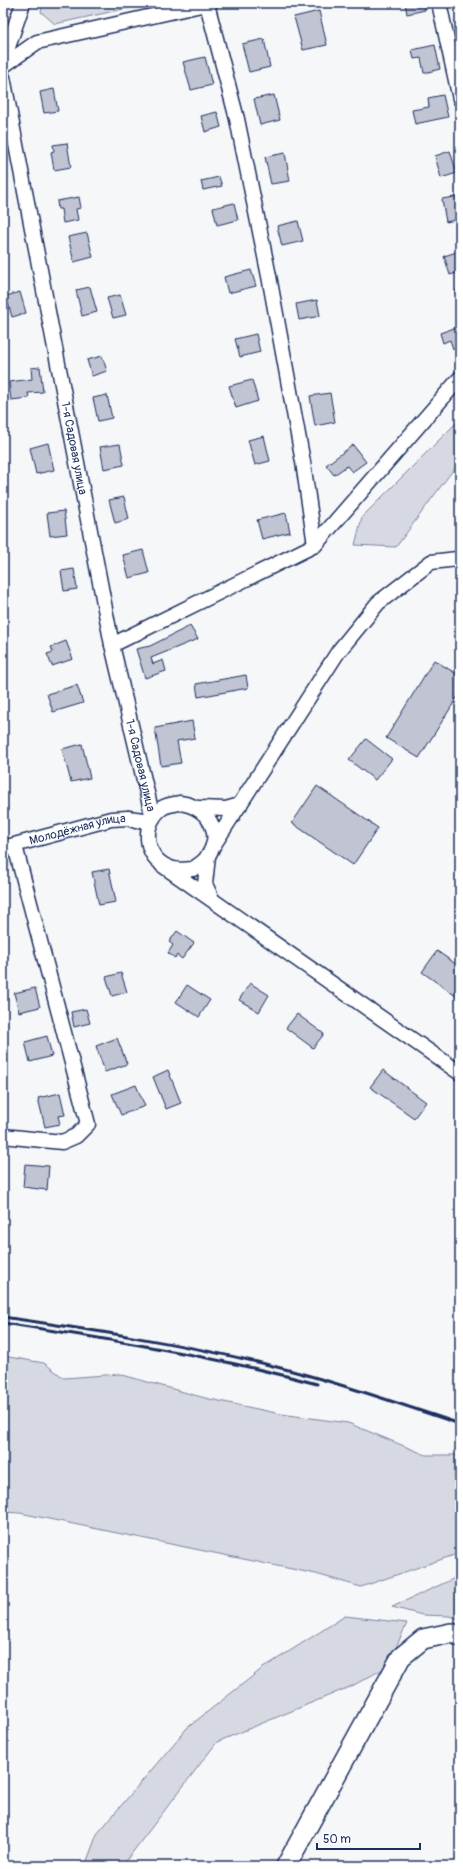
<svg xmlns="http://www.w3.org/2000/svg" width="463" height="1869" font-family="Pangolin,sans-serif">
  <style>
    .green { fill: #d6d9e2; stroke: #7884a0 }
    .building { fill: #c0c4d3; stroke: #1b2f5e }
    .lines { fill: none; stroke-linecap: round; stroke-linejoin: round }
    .street-casing { stroke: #1b2f5e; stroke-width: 17 }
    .secondary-casing { stroke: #1b2f5e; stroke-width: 22 }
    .street { stroke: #fff; stroke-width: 14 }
    .secondary { stroke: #fff; stroke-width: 19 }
    .rail { stroke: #1b2f5e; stroke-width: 3 }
    .labels { text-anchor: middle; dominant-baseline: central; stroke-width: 3; stroke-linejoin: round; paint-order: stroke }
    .street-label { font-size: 12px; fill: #1b2f5e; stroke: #fff }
  </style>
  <rect width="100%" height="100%" fill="#f6f7f9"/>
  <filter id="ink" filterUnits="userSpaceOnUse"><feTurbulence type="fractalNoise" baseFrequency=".025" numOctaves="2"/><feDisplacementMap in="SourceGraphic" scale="8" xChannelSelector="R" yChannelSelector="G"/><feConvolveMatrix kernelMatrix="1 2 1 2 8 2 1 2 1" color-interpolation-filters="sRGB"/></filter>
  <g filter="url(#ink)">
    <path class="green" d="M43,3H151L55,24L41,12Z
      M460,419V463L450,474L396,547L355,545L362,517Z
      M3,1356L44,1363L64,1378L119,1374L205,1398L281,1414L348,1423L426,1455H460V1553L361,1587L316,1574L20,1513L3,1512Z
      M455,1578H460V1619L449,1616L422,1615L392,1607Z
      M345,1616L407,1623L387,1667L352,1686L217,1742L122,1866H85L97,1834L187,1728L263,1668Z"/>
    <path class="building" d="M405,3H424L425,10L407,14Z
      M319,11L327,45L303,50L294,17Z
      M264,39L270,67L249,72L242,44Z
      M435,45L440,69L424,73L421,58L414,59L412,50Z
      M205,57L212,85L191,90L183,62Z
      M54,89L58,111L44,113L40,92Z
      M274,95L280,120L260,125L254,99Z
      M443,95L448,117L415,124L412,110L429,107L428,98Z
      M217,112L221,127L205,132L201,116Z
      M67,143L71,167L54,170L51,152L54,151L53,145Z
      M450,151L457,173L441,178L435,156Z
      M285,153L290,181L271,184L265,157Z
      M219,177L222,186L203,190L201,181Z
      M460,196V219L446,222L442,199Z
      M79,197L81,208L76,209L78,220L63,223L61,209H58L57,201Z
      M234,203L238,220L217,225L213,208Z
      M298,221L303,241L282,246L277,226Z
      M87,233L93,257L74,262L68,237Z
      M460,251V272L450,275L444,256Z
      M251,270L256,286L228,293L224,277Z
      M90,287L97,312L82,316L76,290Z
      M460,290V302H458L455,291Z
      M20,292L26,313L12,317L6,296Z
      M120,295L126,315L113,318L107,298Z
      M317,300L320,316L299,320L296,304Z
      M460,326V347L453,349L450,340L443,343L440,333Z
      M256,334L260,352L240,357L235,339Z
      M102,356L107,371L92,376L87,360Z
      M40,367L43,392L28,393L29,398L11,400L9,382L32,379L31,368Z
      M252,380L258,401L236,408L229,386Z
      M330,393L335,422L315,426L310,396Z
      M107,395L112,418L98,421L93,398Z
      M264,436L270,461L255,465L248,440Z
      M48,443L54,470L36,474L30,448Z
      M120,444L124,465L104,469L100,447Z
      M353,445L366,462L352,472L347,466L334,475L326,465Z
      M124,497L129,519L115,523L109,500Z
      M64,511L67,534L50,536L47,513Z
      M286,513L290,532L262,539L257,520Z
      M143,550L149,573L129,578L123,555Z
      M74,569L77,589L64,591L61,571Z
      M190,626L198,639L151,658L153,664L163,660L166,671L145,678L136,649L150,646Z
      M66,641L73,659L52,666L47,654L53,652L51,647Z
      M434,660L460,676V693L419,758L386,738Z
      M246,675L248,688L198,697L196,684Z
      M77,685L83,703L53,712L47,694Z
      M192,721L195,738L177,741L181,763L161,766L155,728Z
      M366,739L392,759L375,780L349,760Z
      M82,744L90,778L71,782L62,749Z
      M317,786L378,828L353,865L292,823Z
      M109,869L116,902L99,905L92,872Z
      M177,931L194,943L182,959L177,955L175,958L168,953L173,945L169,942Z
      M437,951L460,967V999L422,972Z
      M121,973L127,992L112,996L106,977Z
      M250,983L269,995L259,1012L239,1000Z
      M187,985L210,1000L199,1017L176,1002Z
      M35,988L40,1007L19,1012L14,993Z
      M86,1009L90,1023L74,1027L71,1012Z
      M297,1014L324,1034L313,1048L286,1028Z
      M47,1036L52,1056L30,1062L25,1042Z
      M117,1038L127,1064L105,1072L96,1046Z
      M168,1070L181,1103L166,1109L153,1077Z
      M383,1070L426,1102L414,1118L370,1087Z
      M136,1085L145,1106L121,1115L112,1094Z
      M60,1093L65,1115L58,1116L60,1124L45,1127L38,1098Z
      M25,1164L49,1166L47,1190L23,1187Z"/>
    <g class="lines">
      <g class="street-casing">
        <g id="street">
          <path d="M439,3L460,99"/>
          <path d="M207,4L237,119L269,276L303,462L315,545"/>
          <path d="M3,62L23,3"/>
          <path d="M3,66L37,42L210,3"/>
          <path id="s1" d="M3,77L112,645L153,818L143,820L128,818"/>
          <path d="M112,645L315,545L460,378"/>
          <path d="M180,803C207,806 225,833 207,857C204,862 198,865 193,869C187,869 180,871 174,869C145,863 139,825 162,808C167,805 174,804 180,803Z"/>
          <path d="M199,808L226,809L240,805"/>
          <path d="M213,846L338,652L378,603L431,562L457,559L460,561"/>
          <path id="s2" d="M3,848L111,819L128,818L136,821"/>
          <path d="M208,856L205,884L212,899"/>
          <path d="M162,865L460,1073"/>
          <path d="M3,1136L62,1142L76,1136L88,1124L15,846"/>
        </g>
      </g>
      <g class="secondary-casing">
        <path id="secondary" d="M286,1866L401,1657L423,1639L451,1633L460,1636"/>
      </g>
      <use href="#street" class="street"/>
      <use href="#secondary" class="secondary"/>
      <path class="rail" d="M3,1317C92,1330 181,1343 269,1365C334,1381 397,1403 460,1424
        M3,1323C109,1339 214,1356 317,1384"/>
    </g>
  </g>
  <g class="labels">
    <g class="street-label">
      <text stroke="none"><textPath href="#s1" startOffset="378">1-я Садовая улица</textPath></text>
      <text stroke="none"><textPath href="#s1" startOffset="702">1-я Садовая улица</textPath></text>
      <text stroke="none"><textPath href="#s2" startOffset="77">Молодёжная улица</textPath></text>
    </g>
  </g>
  <rect width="463" height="1869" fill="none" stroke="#fff" stroke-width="16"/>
  <rect x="8" y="8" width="447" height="1853" fill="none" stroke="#1b2f5e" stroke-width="1.5" filter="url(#ink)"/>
  <path d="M317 1843v6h103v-6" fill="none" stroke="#1b2f5e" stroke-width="2"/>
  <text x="323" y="1843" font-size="12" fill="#1b2f5e" stroke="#ffffff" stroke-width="3" paint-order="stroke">50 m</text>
</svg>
